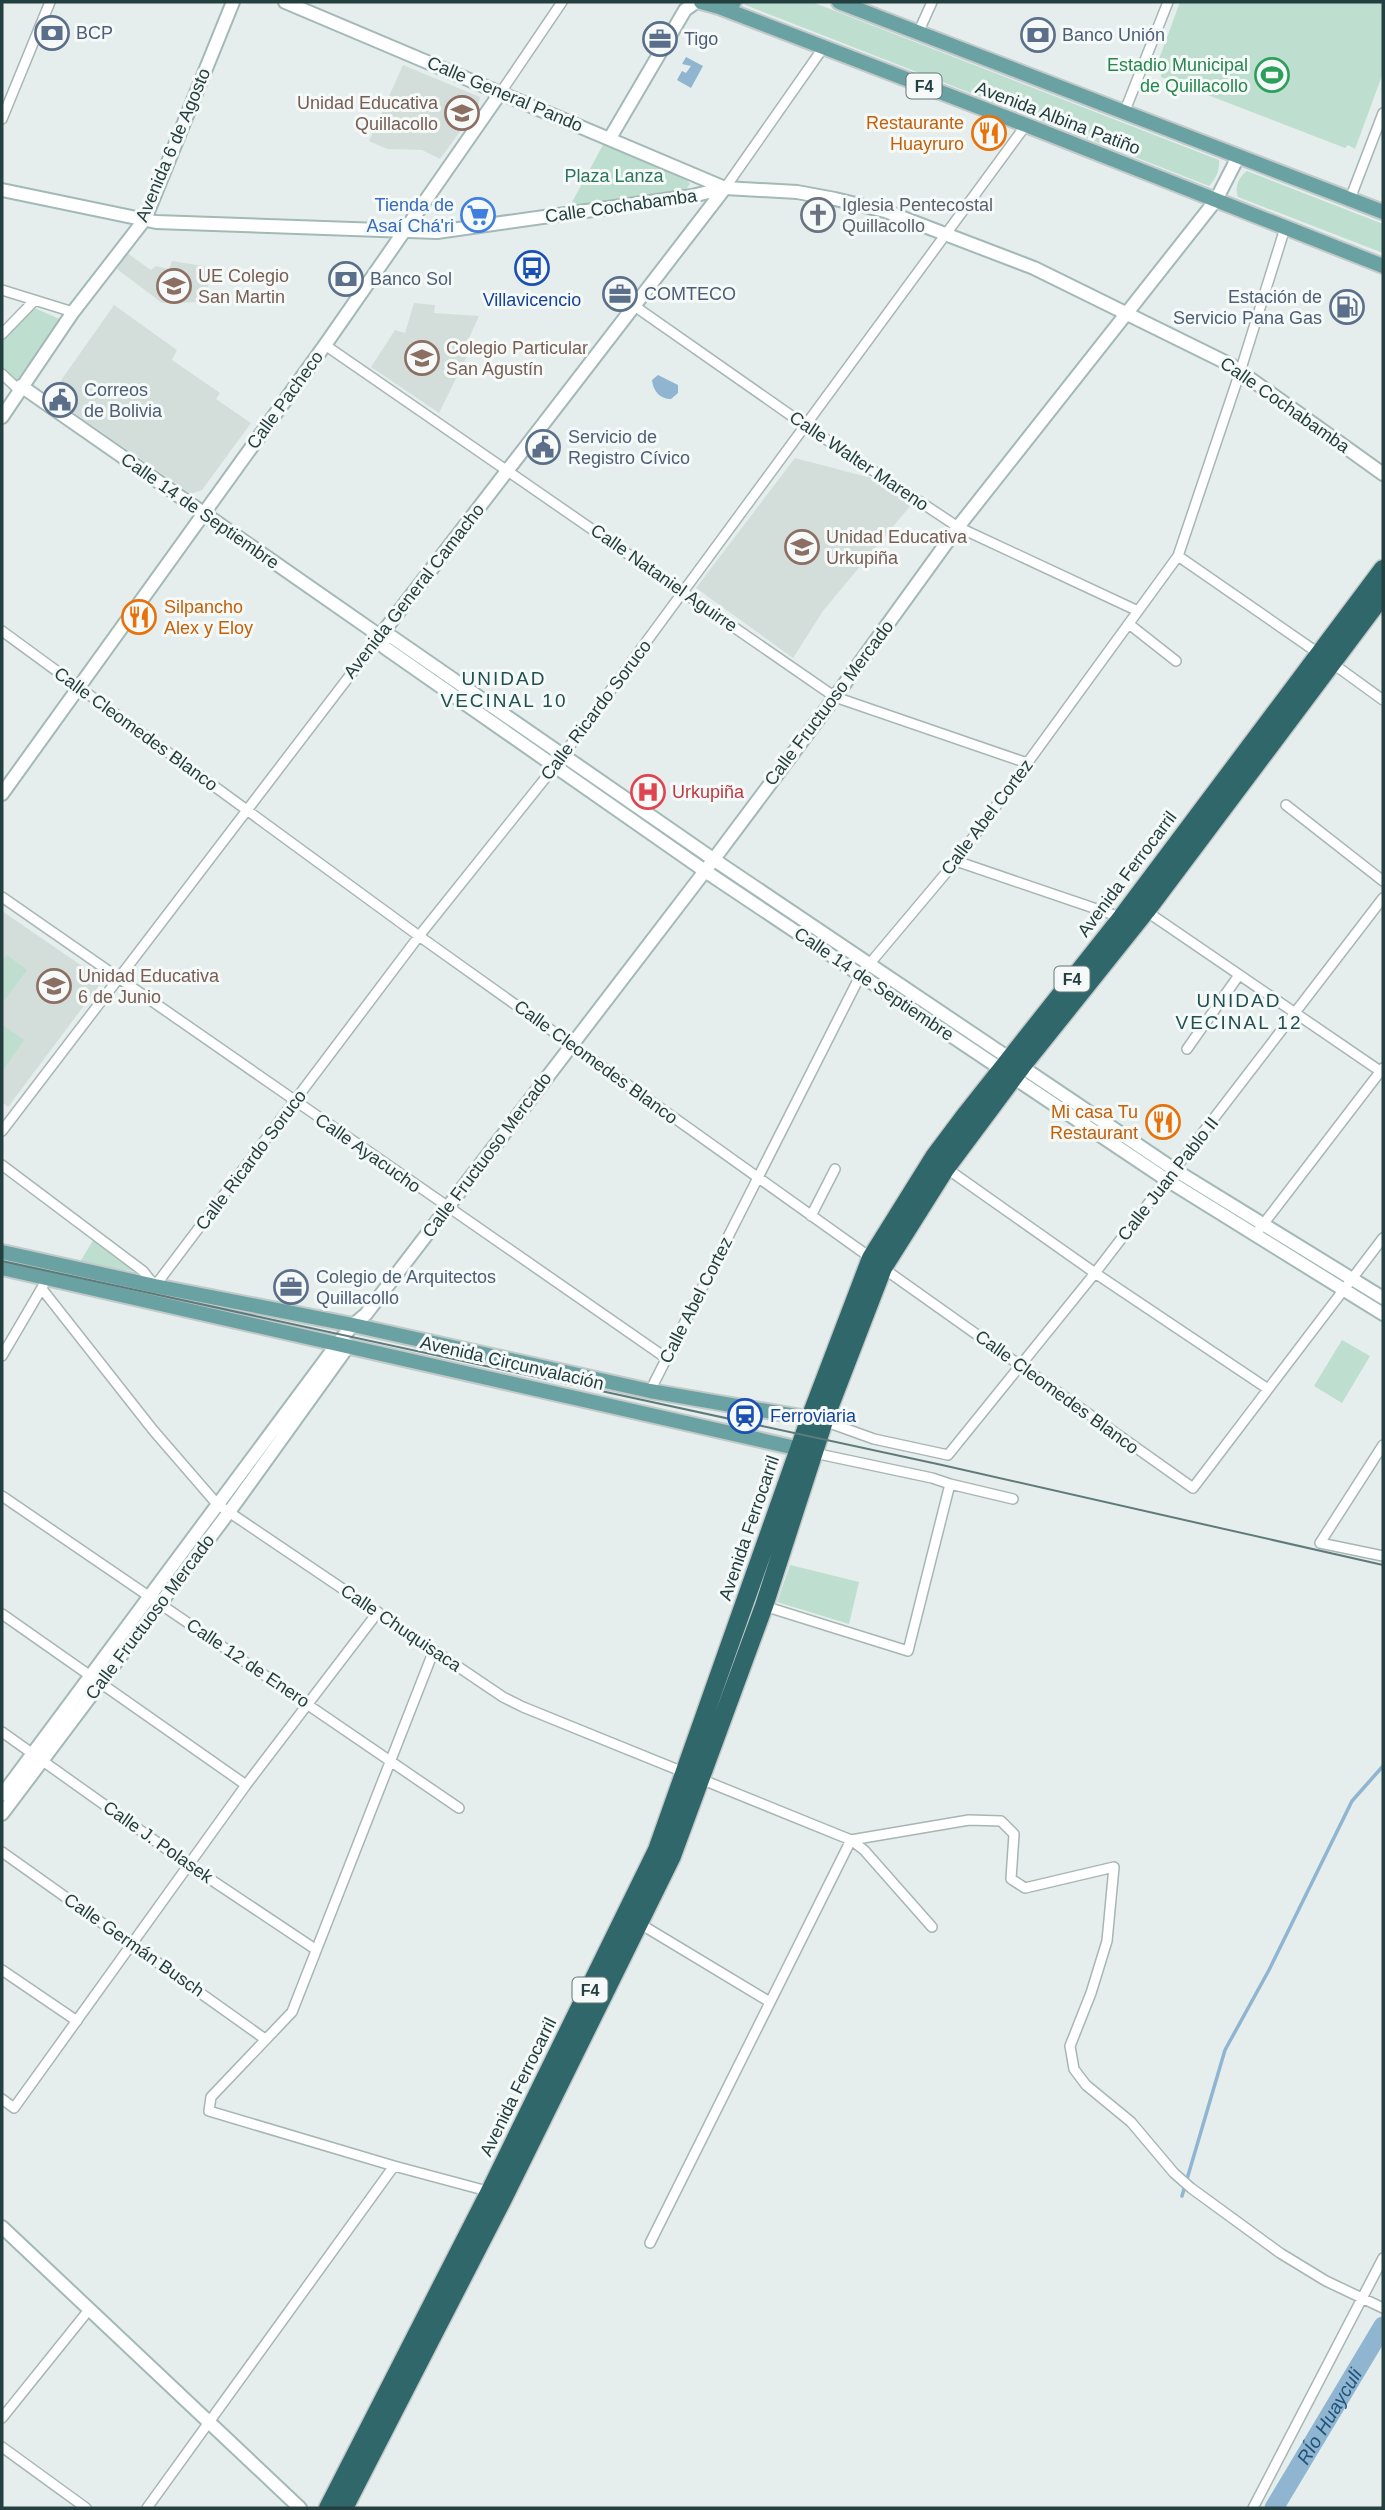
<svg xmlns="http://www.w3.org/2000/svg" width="1385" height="2510" font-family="Arial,sans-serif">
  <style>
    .built { fill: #d3dedb }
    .green { fill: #bedecf }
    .water { fill: #8fb5d1 }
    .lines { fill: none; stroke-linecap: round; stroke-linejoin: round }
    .stream { stroke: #8fb5d1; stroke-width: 3.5 }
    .river { stroke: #8fb5d1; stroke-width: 19 }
    .street-casing { stroke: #a7b6b5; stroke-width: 12 }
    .secondary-casing { stroke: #a3b9b7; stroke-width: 16 }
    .primary-casing { stroke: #c2c9c9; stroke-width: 18 }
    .highway-casing { stroke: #c2c9c9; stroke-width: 21 }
    .street { stroke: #fff; stroke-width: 9 }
    .secondary { stroke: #fff; stroke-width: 12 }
    .primary { stroke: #6aa1a2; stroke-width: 14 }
    .highway { stroke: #30676b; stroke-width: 18 }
    .tram { stroke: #5f7a7a; stroke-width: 2 }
    .labels { text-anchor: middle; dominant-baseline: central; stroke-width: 6; stroke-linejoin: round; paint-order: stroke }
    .shield { fill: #f5faf9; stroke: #637777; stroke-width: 2 }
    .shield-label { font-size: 16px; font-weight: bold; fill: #243f3f }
    .service-label { font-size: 18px; fill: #4e5e75; stroke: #f5faf9; text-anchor: start }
    .leisure-label { font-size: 18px; fill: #27864d; stroke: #f5faf9; text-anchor: end }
    .street-label { font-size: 18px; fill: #243f3f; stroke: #f5faf9 }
    .education-label { font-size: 18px; fill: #785e54; stroke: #f5faf9; text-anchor: start }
    .food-label { font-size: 18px; fill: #c56008; stroke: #f5faf9; text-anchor: end }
    .park-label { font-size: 18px; fill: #2f755d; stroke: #f5faf9 }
    .shop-label { font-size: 18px; fill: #366cbe; stroke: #f5faf9; text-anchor: end }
    .worship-label { font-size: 18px; fill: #5b616d; stroke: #f5faf9; text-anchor: start }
    .transit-label { font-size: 18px; fill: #164399; stroke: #f5faf9 }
    .health-label { font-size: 18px; fill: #be3a42; stroke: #f5faf9; text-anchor: start }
    .neighbourhood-label { font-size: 19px; letter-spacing: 2px; fill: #205051; stroke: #f5faf9 }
    .water-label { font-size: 19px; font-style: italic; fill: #1f537a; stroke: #f5faf9 }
  </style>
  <rect width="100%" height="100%" fill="#e5eeec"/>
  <path class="built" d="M403,65L480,97L478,107L440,159L422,150L387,149L369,141Z
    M127,253L151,270L156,266L169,269L172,261L209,267L207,302L162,303L117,269Z
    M414,303L435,305L434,313L479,316L465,347L471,348L439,413L371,367L395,330L405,333Z
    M114,305L177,350L172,360L220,393L216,399L251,423L202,490L191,494L50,396Z
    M795,458L871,478L911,505L823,611L793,658L696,588Z
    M2,911L101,979V983L8,1107L2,1102Z"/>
  <path class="green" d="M744,2H812L1219,160C1220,170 1216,179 1209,186L743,4Z
    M1180,2H1383V73L1355,149L1348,145L1345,148L1161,77V72L1155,70Z
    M604,143L685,178L690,184L686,189L570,206Z
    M1247,171L1383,224V253L1238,197C1234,187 1239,177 1247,171Z
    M34,308L60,319L15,384L2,372V340Z
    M7,955L27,970L3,1002L2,961Z
    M3,1025L24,1040L2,1072V1028Z
    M95,1237L138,1272L80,1262Z
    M1342,1340L1370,1356L1342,1403L1314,1386Z
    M790,1565L859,1582L849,1624L777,1602Z"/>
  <path class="water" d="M686,57L703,66L691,88L677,80L682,71L686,73L691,66L682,64Z
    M658,375L678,385V393L671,399C660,399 653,391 652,380Z"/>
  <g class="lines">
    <path class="stream" d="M1182,2196L1225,2050L1269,1970L1352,1801L1383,1766"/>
    <path class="river" id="s1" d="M1274,2508L1383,2326"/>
    <g class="street-casing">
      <path id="street" d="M918,33L932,2
        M501,92L562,2
        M1124,113L1168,2
        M2,119L50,2
        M725,188L823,48
        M1350,199L1383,113
        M2,290L73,312
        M633,305L806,426L958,527L1138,611
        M2,334L34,301
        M325,345L835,697L1027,763
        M2,374L20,391
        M1178,556L1321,655
        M1129,624L1176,661
        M2,631L419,936L871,1258
        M1332,663L1383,700
        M1286,805L1383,881
        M956,861L1123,918
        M2,897L666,1358
        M1143,909L1383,1073
        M1187,1049L1239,975
        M2,1131L380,636
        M2,1165L143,1271L155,1286L419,936L555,766L1026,125
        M946,1168L1095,1273L1268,1389
        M811,1216L835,1169
        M1255,1235L1383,1068
        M883,1268L1193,1488L1383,1238
        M42,1289L153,1430L217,1504L503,1697L523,1707L851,1840L864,1850L932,1927
        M2,1356L43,1286
        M650,1391L861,974L956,861L1178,556L1240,372L1285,228
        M824,1421L874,1439L948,1455L1095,1273L1383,898
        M1383,1445L1320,1543L1383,1556
        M814,1453L932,1478L950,1484L1013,1499
        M2,1496L459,1808
        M764,1606L908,1651L950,1484
        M2,1614L246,1785
        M434,1650L292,2012L211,2097L209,2111L394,2166L491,2192
        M2,1732L189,1865L315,1949
        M851,1840L969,1820L1001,1821L1014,1834L1011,1879L1025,1888L1114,1867L1107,1941L1091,1993L1070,2046L1074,2069L1086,2085L1131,2122L1174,2173L1191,2188L1280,2253L1326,2281L1383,2308
        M2,1852L265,2039
        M637,1922L770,2002
        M2,1970L77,2021
        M2,2099L14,2108L246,1785L378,1612
        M650,2243L851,1840
        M2,2418L88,2311
        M2,2447L86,2508
        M147,2508L394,2166
        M1253,2508L1383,2258"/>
    </g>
    <g class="secondary-casing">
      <path id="secondary" d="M285,2L725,188
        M610,138L685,10L696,2
        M2,190L156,222L437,232L692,196L725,188L797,192L835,199L885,211L1034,268L1231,365L1383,474
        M21,386L380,636L392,637L713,859L1175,1170L1383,1298
        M2,417L73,312L145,219L233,2
        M380,636L384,647L705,871L1167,1180L1383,1314
        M380,636L725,188
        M2,794L325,345L501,92
        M2,1795L337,1344L353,1325L366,1314L705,871L835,697L958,527L1216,200L1238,157
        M2,1814L229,1512L349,1345
        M2,2227L300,2508"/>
    </g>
    <g class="primary-casing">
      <path id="primary" d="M701,2L719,7L734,2
        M839,2L1383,212
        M719,7L1026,125L1383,266
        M2,1252L155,1286L353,1325L650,1391L819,1420
        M2,1268L809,1451"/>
    </g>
    <g class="highway-casing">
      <path id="highway" d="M328,2508L490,2191L657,1850L810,1418L871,1258L934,1157L967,1113L1122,917L1383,569
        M344,2508L504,2197L672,1856L764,1606L824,1421L883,1268L946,1168L1022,1066L1146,911L1383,595"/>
    </g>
    <use href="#street" class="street"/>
    <use href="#secondary" class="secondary"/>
    <use href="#primary" class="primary"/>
    <use href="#highway" class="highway"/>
    <path class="tram" d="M2,1261L942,1465L1383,1565"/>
  </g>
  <defs>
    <g id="bank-ring" transform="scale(1.75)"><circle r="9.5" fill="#f5faf9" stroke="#5c6f8a" stroke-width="1.5"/><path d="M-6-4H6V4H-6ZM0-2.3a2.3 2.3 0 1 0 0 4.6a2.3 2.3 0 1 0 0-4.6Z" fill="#5c6f8a"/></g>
    <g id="office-ring" transform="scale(1.75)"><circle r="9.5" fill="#f5faf9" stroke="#5c6f8a" stroke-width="1.5"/><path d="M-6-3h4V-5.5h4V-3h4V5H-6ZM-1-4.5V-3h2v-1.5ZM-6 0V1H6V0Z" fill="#5c6f8a"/></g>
    <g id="stadium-ring" transform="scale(1.75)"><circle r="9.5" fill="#f5faf9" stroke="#2e9e5b" stroke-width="1.5"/><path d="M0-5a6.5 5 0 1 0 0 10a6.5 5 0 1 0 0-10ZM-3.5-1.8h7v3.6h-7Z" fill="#2e9e5b"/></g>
    <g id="school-ring" transform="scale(1.75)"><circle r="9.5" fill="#f5faf9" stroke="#8d6e63" stroke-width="1.5"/><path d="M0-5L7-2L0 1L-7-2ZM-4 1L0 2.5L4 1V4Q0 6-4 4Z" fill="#8d6e63"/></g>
    <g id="restaurant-ring" transform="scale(1.75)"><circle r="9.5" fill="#f5faf9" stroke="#e8710a" stroke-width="1.5"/><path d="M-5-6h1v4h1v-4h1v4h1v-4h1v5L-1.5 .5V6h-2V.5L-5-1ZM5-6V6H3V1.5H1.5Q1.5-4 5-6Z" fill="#e8710a"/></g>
    <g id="supermarket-ring" transform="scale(1.75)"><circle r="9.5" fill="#f5faf9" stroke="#3f7fe0" stroke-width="1.5"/><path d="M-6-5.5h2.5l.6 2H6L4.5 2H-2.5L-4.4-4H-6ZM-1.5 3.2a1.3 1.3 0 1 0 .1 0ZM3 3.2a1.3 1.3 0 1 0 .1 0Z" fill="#3f7fe0"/></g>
    <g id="church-ring" transform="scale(1.75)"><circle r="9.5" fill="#f5faf9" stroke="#6b7280" stroke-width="1.5"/><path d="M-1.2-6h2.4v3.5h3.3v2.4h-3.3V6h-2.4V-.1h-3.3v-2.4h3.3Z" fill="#6b7280"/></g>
    <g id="bus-ring" transform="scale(1.75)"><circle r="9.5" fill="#f5faf9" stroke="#1a4fb4" stroke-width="1.5"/><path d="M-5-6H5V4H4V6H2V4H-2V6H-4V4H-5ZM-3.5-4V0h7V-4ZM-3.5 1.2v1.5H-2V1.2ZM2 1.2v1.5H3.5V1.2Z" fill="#1a4fb4"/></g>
    <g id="fuel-ring" transform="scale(1.75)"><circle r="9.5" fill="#f5faf9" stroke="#5c6f8a" stroke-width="1.5"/><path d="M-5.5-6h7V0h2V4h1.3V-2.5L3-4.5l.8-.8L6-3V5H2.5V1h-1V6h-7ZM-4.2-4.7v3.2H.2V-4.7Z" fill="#5c6f8a"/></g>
    <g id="civic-ring" transform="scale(1.75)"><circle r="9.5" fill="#f5faf9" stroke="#5c6f8a" stroke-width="1.5"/><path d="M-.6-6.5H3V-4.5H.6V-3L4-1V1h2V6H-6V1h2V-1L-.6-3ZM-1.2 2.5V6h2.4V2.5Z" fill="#5c6f8a"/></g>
    <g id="hospital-ring" transform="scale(1.75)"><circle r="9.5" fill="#f5faf9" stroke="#e0444e" stroke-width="1.5"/><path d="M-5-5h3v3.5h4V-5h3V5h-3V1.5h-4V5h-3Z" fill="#e0444e"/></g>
    <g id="station-ring" transform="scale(1.75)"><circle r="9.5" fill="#f5faf9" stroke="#1a4fb4" stroke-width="1.5"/><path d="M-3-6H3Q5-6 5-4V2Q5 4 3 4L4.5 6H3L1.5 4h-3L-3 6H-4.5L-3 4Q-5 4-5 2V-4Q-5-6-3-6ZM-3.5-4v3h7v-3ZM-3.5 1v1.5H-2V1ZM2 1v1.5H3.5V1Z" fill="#1a4fb4"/></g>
  </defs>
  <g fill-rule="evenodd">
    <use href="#bank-ring" x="52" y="33"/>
    <use href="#bank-ring" x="1038" y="35"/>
    <use href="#office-ring" x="660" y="39"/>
    <use href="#stadium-ring" x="1272" y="75"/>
    <use href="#school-ring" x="462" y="113"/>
    <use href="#restaurant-ring" x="989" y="133"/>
    <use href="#supermarket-ring" x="478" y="215"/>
    <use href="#church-ring" x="818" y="215"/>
    <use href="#bus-ring" x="532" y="268"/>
    <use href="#bank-ring" x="346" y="279"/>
    <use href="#school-ring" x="174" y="286"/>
    <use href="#office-ring" x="620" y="294"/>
    <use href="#fuel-ring" x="1347" y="307"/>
    <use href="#school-ring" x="422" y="358"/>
    <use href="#civic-ring" x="60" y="400"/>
    <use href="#civic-ring" x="543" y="447"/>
    <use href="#school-ring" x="802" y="547"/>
    <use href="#restaurant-ring" x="139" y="617"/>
    <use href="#hospital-ring" x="648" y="792"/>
    <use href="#school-ring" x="54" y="986"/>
    <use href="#restaurant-ring" x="1163" y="1122"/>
    <use href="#office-ring" x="291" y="1287"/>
    <use href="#station-ring" x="745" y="1416"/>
  </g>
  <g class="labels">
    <g class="shield">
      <rect x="906.5" y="73.5" width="35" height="25" rx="5"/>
      <rect x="1054.5" y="966.5" width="35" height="25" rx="5"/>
      <rect x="572.5" y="1977.5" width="35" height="25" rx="5"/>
    </g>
    <g class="shield-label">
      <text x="924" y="86">F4</text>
      <text x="1072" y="979">F4</text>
      <text x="590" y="1990">F4</text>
    </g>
    <g class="service-label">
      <text x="76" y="33">BCP</text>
      <text x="1062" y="35">Banco Unión</text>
      <text x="684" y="39">Tigo</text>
      <text x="370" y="279">Banco Sol</text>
      <text x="644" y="294">COMTECO</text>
      <text x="1322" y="297" text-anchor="end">Estación de<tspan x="1322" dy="21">Servicio Pana Gas</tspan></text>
      <text x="84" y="390">Correos<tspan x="84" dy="21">de Bolivia</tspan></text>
      <text x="568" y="437">Servicio de<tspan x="568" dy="21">Registro Cívico</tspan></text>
      <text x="316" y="1277">Colegio de Arquitectos<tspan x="316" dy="21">Quillacollo</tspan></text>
    </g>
    <g class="leisure-label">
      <text x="1248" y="65">Estadio Municipal<tspan x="1248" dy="21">de Quillacollo</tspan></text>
    </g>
    <g class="street-label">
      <text transform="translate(505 94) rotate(23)">Calle General Pando</text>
      <text transform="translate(1058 118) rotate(21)">Avenida Albina Patiño</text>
      <text transform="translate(173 145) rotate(-67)">Avenida 6 de Agosto</text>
      <text transform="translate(621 206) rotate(-8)">Calle Cochabamba</text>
      <text transform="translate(285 400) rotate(-54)">Calle Pacheco</text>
      <text transform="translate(1285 405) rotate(35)">Calle Cochabamba</text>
      <text transform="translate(859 461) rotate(34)">Calle Walter Mareno</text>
      <text transform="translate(200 511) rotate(35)">Calle 14 de Septiembre</text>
      <text transform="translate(664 578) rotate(35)">Calle Nataniel Aguirre</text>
      <text transform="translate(414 591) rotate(-52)">Avenida General Camacho</text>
      <text transform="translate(829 703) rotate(-53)">Calle Fructuoso Mercado</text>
      <text transform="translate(596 710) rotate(-53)">Calle Ricardo Soruco</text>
      <text transform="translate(136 729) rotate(36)">Calle Cleomedes Blanco</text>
      <text transform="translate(987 817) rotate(-53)">Calle Abel Cortez</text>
      <text transform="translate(1127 874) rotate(-53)">Avenida Ferrocarril</text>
      <text transform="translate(874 984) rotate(34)">Calle 14 de Septiembre</text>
      <text transform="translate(596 1062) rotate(36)">Calle Cleomedes Blanco</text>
      <text transform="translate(368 1153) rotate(35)">Calle Ayacucho</text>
      <text transform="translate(487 1155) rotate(-53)">Calle Fructuoso Mercado</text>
      <text transform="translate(251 1160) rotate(-53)">Calle Ricardo Soruco</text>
      <text transform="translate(1168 1179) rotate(-52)">Calle Juan Pablo II</text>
      <text transform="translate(696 1300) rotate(-63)">Calle Abel Cortez</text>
      <text transform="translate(512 1363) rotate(13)">Avenida Circunvalación</text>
      <text transform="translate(1057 1392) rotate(36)">Calle Cleomedes Blanco</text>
      <text transform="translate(749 1528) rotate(-71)">Avenida Ferrocarril</text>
      <text transform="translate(150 1617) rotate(-53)">Calle Fructuoso Mercado</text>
      <text transform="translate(401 1628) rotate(34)">Calle Chuquisaca</text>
      <text transform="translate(248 1663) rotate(34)">Calle 12 de Enero</text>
      <text transform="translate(158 1842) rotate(35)">Calle J. Polasek</text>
      <text transform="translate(134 1945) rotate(35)">Calle Germán Busch</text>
      <text transform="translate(518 2087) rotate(-64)">Avenida Ferrocarril</text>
    </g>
    <g class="education-label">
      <text x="438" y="103" text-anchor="end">Unidad Educativa<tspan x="438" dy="21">Quillacollo</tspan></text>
      <text x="198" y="276">UE Colegio<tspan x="198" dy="21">San Martin</tspan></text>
      <text x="446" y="348">Colegio Particular<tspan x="446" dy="21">San Agustín</tspan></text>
      <text x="826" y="537">Unidad Educativa<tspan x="826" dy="21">Urkupiña</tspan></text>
      <text x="78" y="976">Unidad Educativa<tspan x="78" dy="21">6 de Junio</tspan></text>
    </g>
    <g class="food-label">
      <text x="964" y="123">Restaurante<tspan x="964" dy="21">Huayruro</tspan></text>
      <text x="164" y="607" text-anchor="start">Silpancho<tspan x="164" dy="21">Alex y Eloy</tspan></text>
      <text x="1138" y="1112">Mi casa Tu<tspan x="1138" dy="21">Restaurant</tspan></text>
    </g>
    <g class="park-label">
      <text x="614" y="176">Plaza Lanza</text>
    </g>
    <g class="shop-label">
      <text x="454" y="205">Tienda de<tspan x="454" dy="21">Asaí Chá'ri</tspan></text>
    </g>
    <g class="worship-label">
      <text x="842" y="205">Iglesia Pentecostal<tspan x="842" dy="21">Quillacollo</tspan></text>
    </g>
    <g class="transit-label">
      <text x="532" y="300">Villavicencio</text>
      <text x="770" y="1416" text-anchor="start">Ferroviaria</text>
    </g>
    <g class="health-label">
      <text x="672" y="792">Urkupiña</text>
    </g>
    <g class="neighbourhood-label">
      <text x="504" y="678">UNIDAD<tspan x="504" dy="22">VECINAL 10</tspan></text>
      <text x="1239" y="1000">UNIDAD<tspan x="1239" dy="22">VECINAL 12</tspan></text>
    </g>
    <g class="water-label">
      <text stroke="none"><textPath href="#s1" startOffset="107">RÍo Huayculi</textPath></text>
    </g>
  </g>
  <rect width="1385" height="2510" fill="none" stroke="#243f3f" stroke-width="7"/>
</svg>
